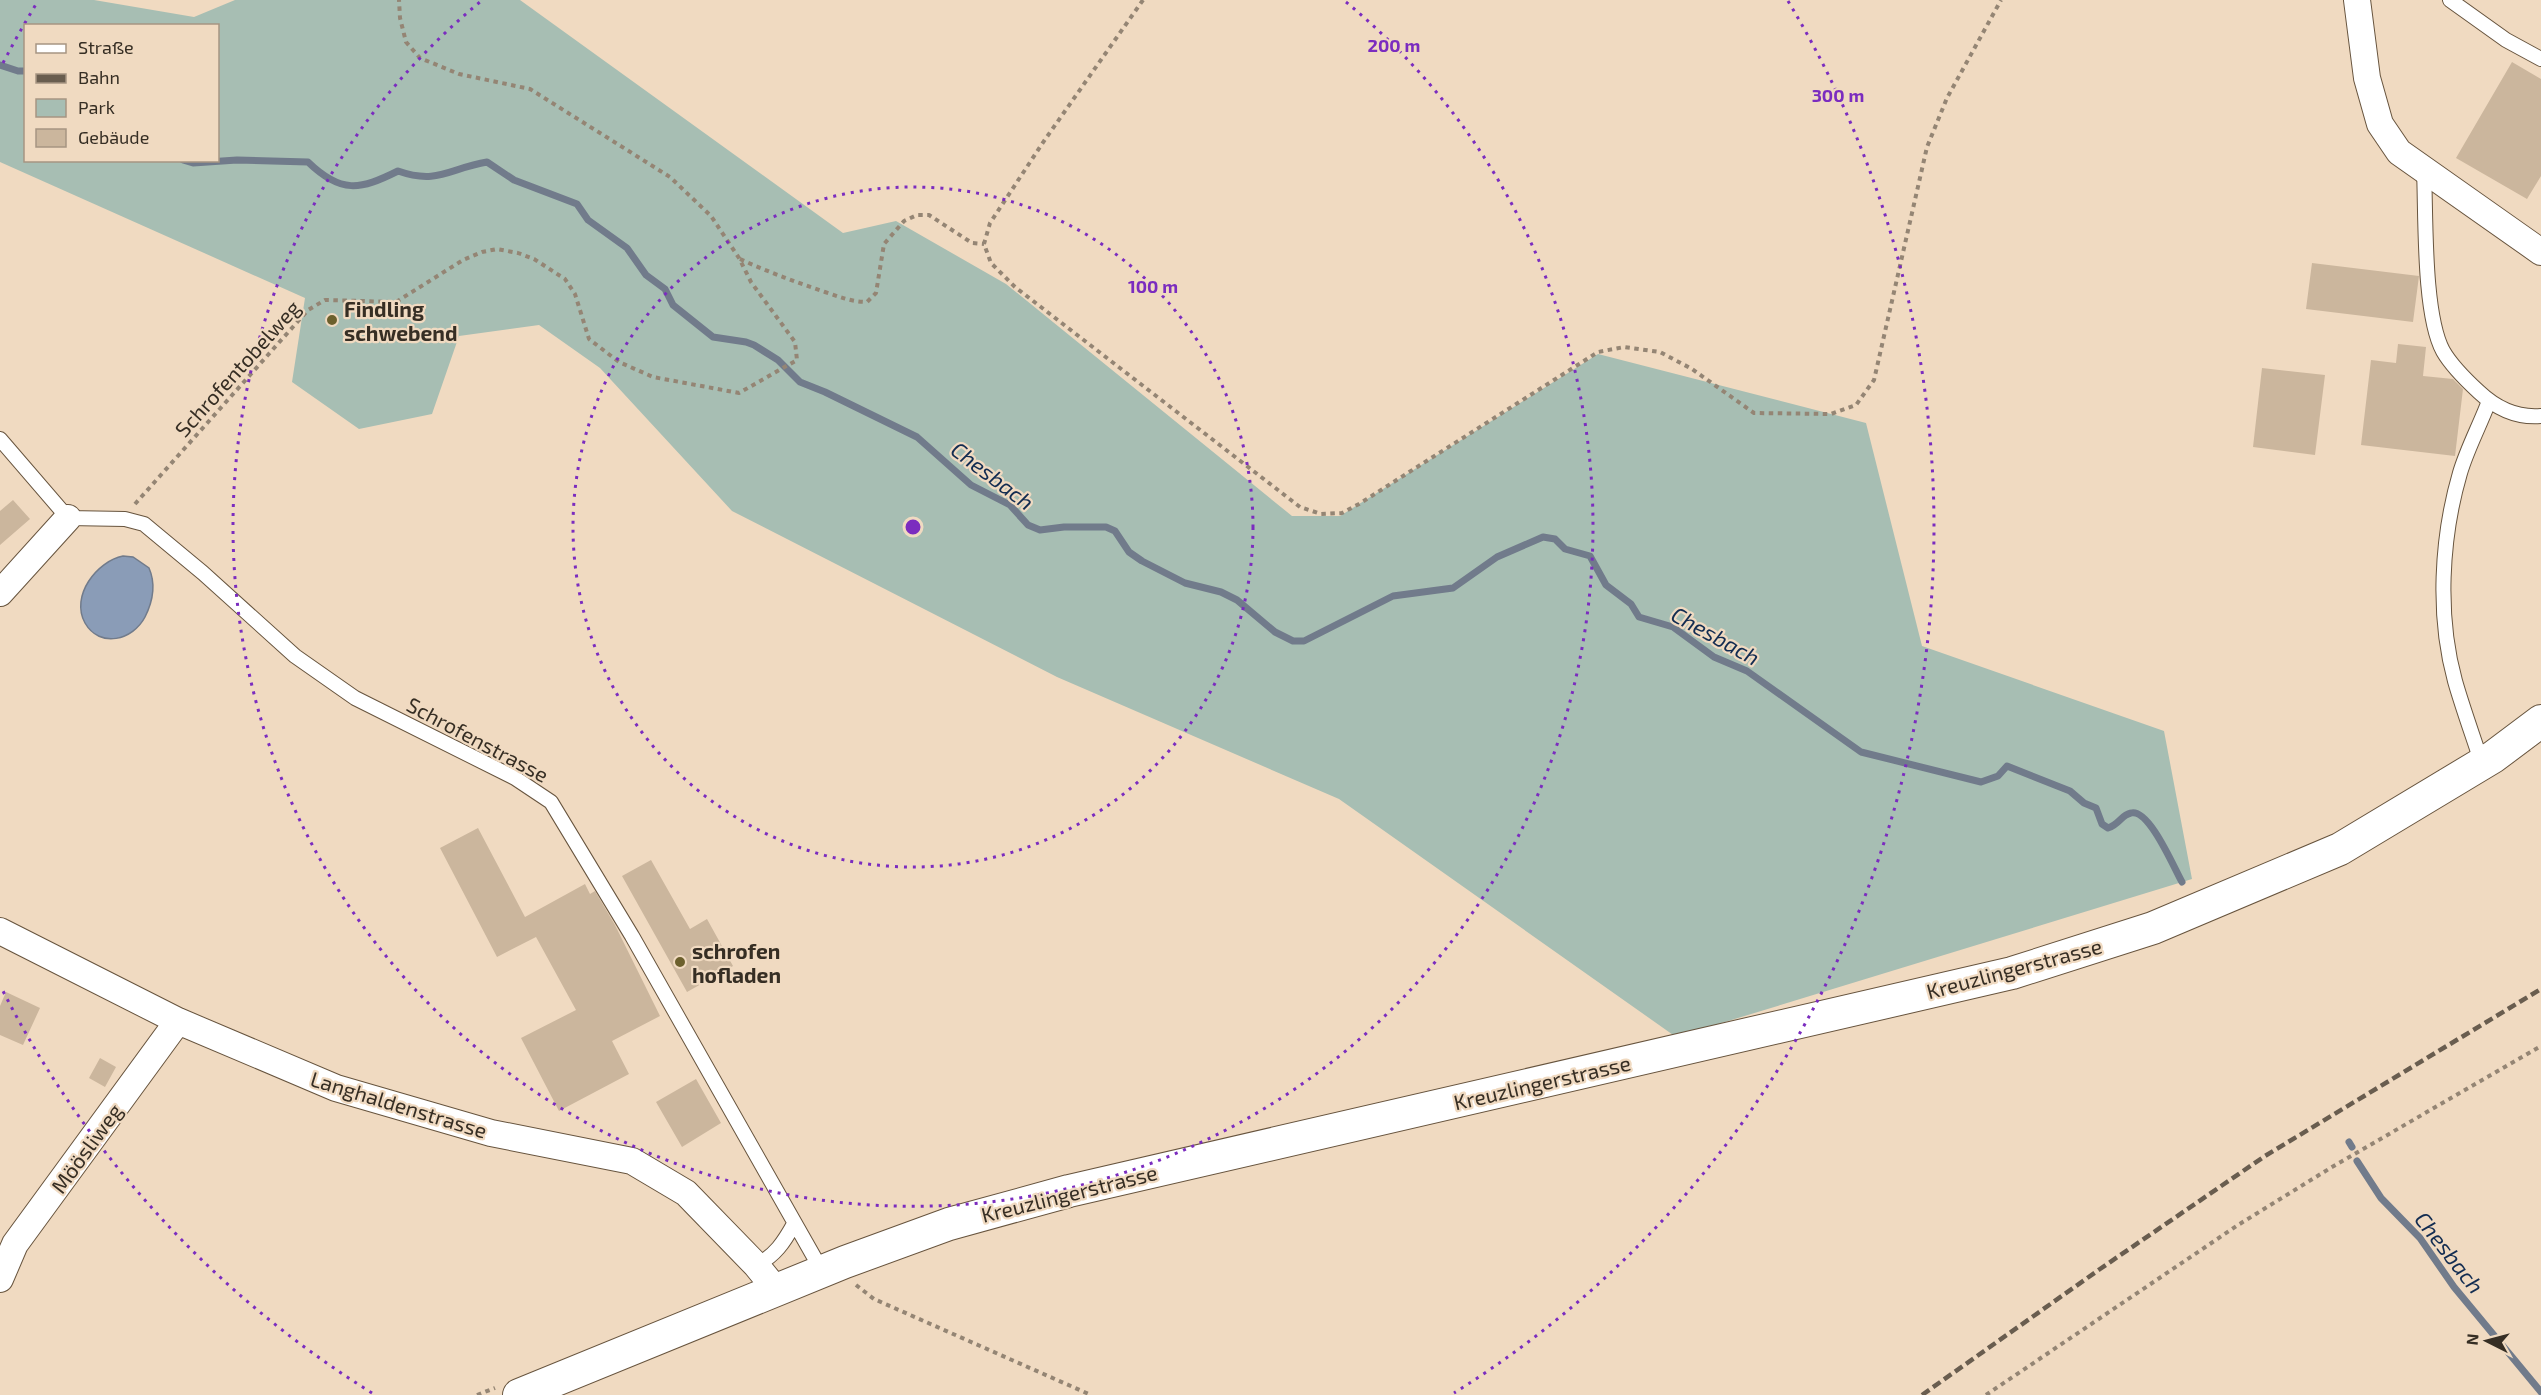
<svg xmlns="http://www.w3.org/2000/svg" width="2541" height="1395" font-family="'Exo 2',sans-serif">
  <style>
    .green { fill: #a7beb3; fill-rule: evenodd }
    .water { fill: #8a9cb7; stroke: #717b8b; stroke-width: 1.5 }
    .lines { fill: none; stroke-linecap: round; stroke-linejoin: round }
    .stream { stroke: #717b8b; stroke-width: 7 }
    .building { fill: #cbb69d }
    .service-casing { stroke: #67543e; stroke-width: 16 }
    .minor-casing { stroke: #67543e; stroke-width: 28 }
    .tertiary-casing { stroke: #67543e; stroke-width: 34 }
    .path { stroke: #948574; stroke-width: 4; stroke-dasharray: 4.5 4.5; stroke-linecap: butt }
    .service { stroke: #fff; stroke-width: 14 }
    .minor { stroke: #fff; stroke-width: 26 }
    .tertiary { stroke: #fff; stroke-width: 32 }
    .rail { stroke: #695d4f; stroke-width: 4.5; stroke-dasharray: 9 4.5; stroke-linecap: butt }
    .ring { fill: none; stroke: #7b2cbf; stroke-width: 3; stroke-dasharray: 3 6 }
    .poi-dot { fill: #6c602d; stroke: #f0dac1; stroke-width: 2 }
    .labels { text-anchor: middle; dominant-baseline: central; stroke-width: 4.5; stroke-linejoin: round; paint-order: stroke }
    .poi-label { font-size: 21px; font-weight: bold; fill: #362e24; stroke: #f0dac1; text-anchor: start }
    .street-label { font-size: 21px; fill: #362e24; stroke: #f0dac1 }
    .water-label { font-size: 22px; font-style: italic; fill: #122c51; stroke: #f0dac1 }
    .centre { fill: #7b2cbf; stroke: #f0dac1; stroke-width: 3 }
    .ring-label { font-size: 18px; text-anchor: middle; font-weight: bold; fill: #7b2cbf; stroke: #f0dac1; stroke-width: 4.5; stroke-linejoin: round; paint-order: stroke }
  </style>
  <rect width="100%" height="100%" fill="#f0dac1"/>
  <path class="green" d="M0,0H94L194,17L235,0H520L843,233L896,221L1006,284L1292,516H1340L1598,354L1866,423L1922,646L2164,731L2192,879L1676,1037L1339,799L1057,677L732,511L600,368L539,325L459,336L432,414L359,429L292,382L305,298L0,162ZM26,26H218V160H26Z"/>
  <path class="water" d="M123,556L133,557L149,568C156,584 153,601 145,617C133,640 100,649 85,623C70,596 97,561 123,556Z"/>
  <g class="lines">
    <path class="stream" d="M0,65L18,71H26
      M183,160L193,163L237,160L308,162C341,194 360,190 398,171C438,185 450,168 487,162L514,180L577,204L588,220L627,248L646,275L665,289L673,305L713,337L746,342L754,345L778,360L800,382L825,392L917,437L971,485L1010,505L1028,525L1040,530L1064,527H1106L1115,531L1129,552L1142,561L1185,583L1221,592L1237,600L1275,632L1293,641H1304L1393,596L1453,588L1497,557L1543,537L1555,539L1565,549L1590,556L1606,585L1631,604L1639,617L1673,627L1714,657L1747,671L1861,752L1981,782L1998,776L2007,766L2070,791L2084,803L2096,808L2102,824L2108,828C2120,824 2121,815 2131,813C2149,808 2174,868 2182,882
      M2349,1142L2352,1147
      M2357,1161L2381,1198L2420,1238L2454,1287L2541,1392"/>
  </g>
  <path class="building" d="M2512,62L2541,79V176L2527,199L2456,158Z
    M2312,263L2419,276L2413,322L2306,309Z
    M2398,344L2426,347L2423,376L2453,379L2463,389L2455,456L2361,445L2371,360L2396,363Z
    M2262,368L2325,375L2315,455L2253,447Z
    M13,500L30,519L0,545V511Z
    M478,828L525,917L585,884L590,894L595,891L615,925L660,1016L612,1041L629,1074L559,1111L521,1038L576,1010L536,937L497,957L440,848Z
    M651,860L690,929L707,919L733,966L687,992L622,876Z
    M6,992L40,1008L23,1045L0,1035V1006Z
    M100,1058L116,1067L105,1087L89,1078Z
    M696,1079L721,1123L682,1147L656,1102Z"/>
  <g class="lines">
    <g class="service-casing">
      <path id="service" d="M2450,0L2506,40L2541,59
        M2424,170C2426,215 2423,314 2443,351C2451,365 2467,381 2479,392C2497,409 2517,418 2541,416
        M0,439L68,518L125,519L144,524L203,573L295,656L355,698L515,778L551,802L632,936L822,1271
        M2482,764C2473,736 2463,709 2455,681C2437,616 2441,538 2460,473C2467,449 2480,425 2489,401
        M756,1265C775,1256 784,1242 794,1224"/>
    </g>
    <g class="minor-casing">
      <path id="minor" d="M2357,0L2367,78L2380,124L2399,152L2541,252
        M0,593L68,518
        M0,931L178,1021L336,1088L491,1133L632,1161L686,1193L756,1265L769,1281L774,1292
        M0,1279L15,1244L178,1021"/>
    </g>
    <g class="tertiary-casing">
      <path id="tertiary" d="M519,1395L845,1262L949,1224L1069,1191L2012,973L2153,928L2340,849L2493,757L2541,721"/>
    </g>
    <path class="path" d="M1143,0L1044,141L990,223L984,244L991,263L1015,287L1300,507L1321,514L1342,513L1359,504L1598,352L1624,347L1660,352L1692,369L1754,413L1831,414L1856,405L1874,380L1927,147L1947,98L2001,0
      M740,259C768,272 796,282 825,292C840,297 852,302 867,302L876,293L884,244L904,221L917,215H929L972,243L984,244
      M135,504L308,310L325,300L396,302L463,260L482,252L497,249L518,253L534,259L565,279L575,294L589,339L619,362L653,377L739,393L797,360L795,342L751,282L739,258L711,216L670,177L530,89L459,74L420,58L406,42L400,18L399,0
      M856,1285L874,1299L1091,1395
      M477,1395L495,1388
      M1986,1395L2238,1225L2332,1167L2541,1046"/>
    <use href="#service" class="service"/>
    <use href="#minor" class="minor"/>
    <use href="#tertiary" class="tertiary"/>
    <path class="rail" d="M1922,1395L2100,1269L2265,1156L2541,989"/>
  </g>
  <g class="ring">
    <circle cx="913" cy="527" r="340"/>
    <path d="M1346 2A680 680 0 1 1 480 2"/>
    <path d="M372 1393A1021 1021 0 0 1 3 991M3 63A1021 1021 0 0 1 38 1M1788 1A1021 1021 0 0 1 1454 1393"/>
  </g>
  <g class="poi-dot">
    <circle cx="332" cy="320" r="6"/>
    <circle cx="680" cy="962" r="6"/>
  </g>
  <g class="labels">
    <g class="poi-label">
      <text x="344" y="308">Findling<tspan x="344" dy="24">schwebend</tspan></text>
      <text x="692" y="950">schrofen<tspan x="692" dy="24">hofladen</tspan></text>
    </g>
    <g class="street-label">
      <text transform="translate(237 368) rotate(-48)">Schrofentobelweg</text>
      <text transform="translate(478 739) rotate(28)">Schrofenstrasse</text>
      <text transform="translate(2014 968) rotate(-15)">Kreuzlingerstrasse</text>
      <text transform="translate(1542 1082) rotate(-13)">Kreuzlingerstrasse</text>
      <text transform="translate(399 1104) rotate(17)">Langhaldenstrasse</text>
      <text transform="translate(86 1148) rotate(-54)">Möösliweg</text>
      <text transform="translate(1069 1193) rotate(-14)">Kreuzlingerstrasse</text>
    </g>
    <g class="water-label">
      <text transform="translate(993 475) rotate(37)">Chesbach</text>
      <text transform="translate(1716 635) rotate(29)">Chesbach</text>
      <text transform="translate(2450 1252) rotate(52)">Chesbach</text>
    </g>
  </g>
  <circle cx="913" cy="527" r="9" class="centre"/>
  <g class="ring-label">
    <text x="1394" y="52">200 m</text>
    <text x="1838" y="102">300 m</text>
    <text x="1153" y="293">100 m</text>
  </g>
  <rect x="24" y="24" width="195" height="138" fill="#f0dac1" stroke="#a69582" stroke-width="1.5"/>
  <rect x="36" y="44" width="30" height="9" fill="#ffffff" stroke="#a69582" stroke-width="1.5"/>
  <text x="78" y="54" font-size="18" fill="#362e24">Straße</text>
  <rect x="36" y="74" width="30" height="9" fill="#695d4f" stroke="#a69582" stroke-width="1.5"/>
  <text x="78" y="84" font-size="18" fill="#362e24">Bahn</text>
  <rect x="36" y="99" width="30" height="18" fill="#a7beb3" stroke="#a69582" stroke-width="1.5"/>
  <text x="78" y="114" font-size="18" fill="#362e24">Park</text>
  <rect x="36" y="129" width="30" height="18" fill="#cbb69d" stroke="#a69582" stroke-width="1.5"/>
  <text x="78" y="144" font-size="18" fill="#362e24">Gebäude</text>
  <g transform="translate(2487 1341) rotate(276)" stroke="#f0dac1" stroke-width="4.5" paint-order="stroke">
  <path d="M0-4.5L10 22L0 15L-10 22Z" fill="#362e24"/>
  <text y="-9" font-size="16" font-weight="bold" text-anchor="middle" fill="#362e24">N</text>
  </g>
</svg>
